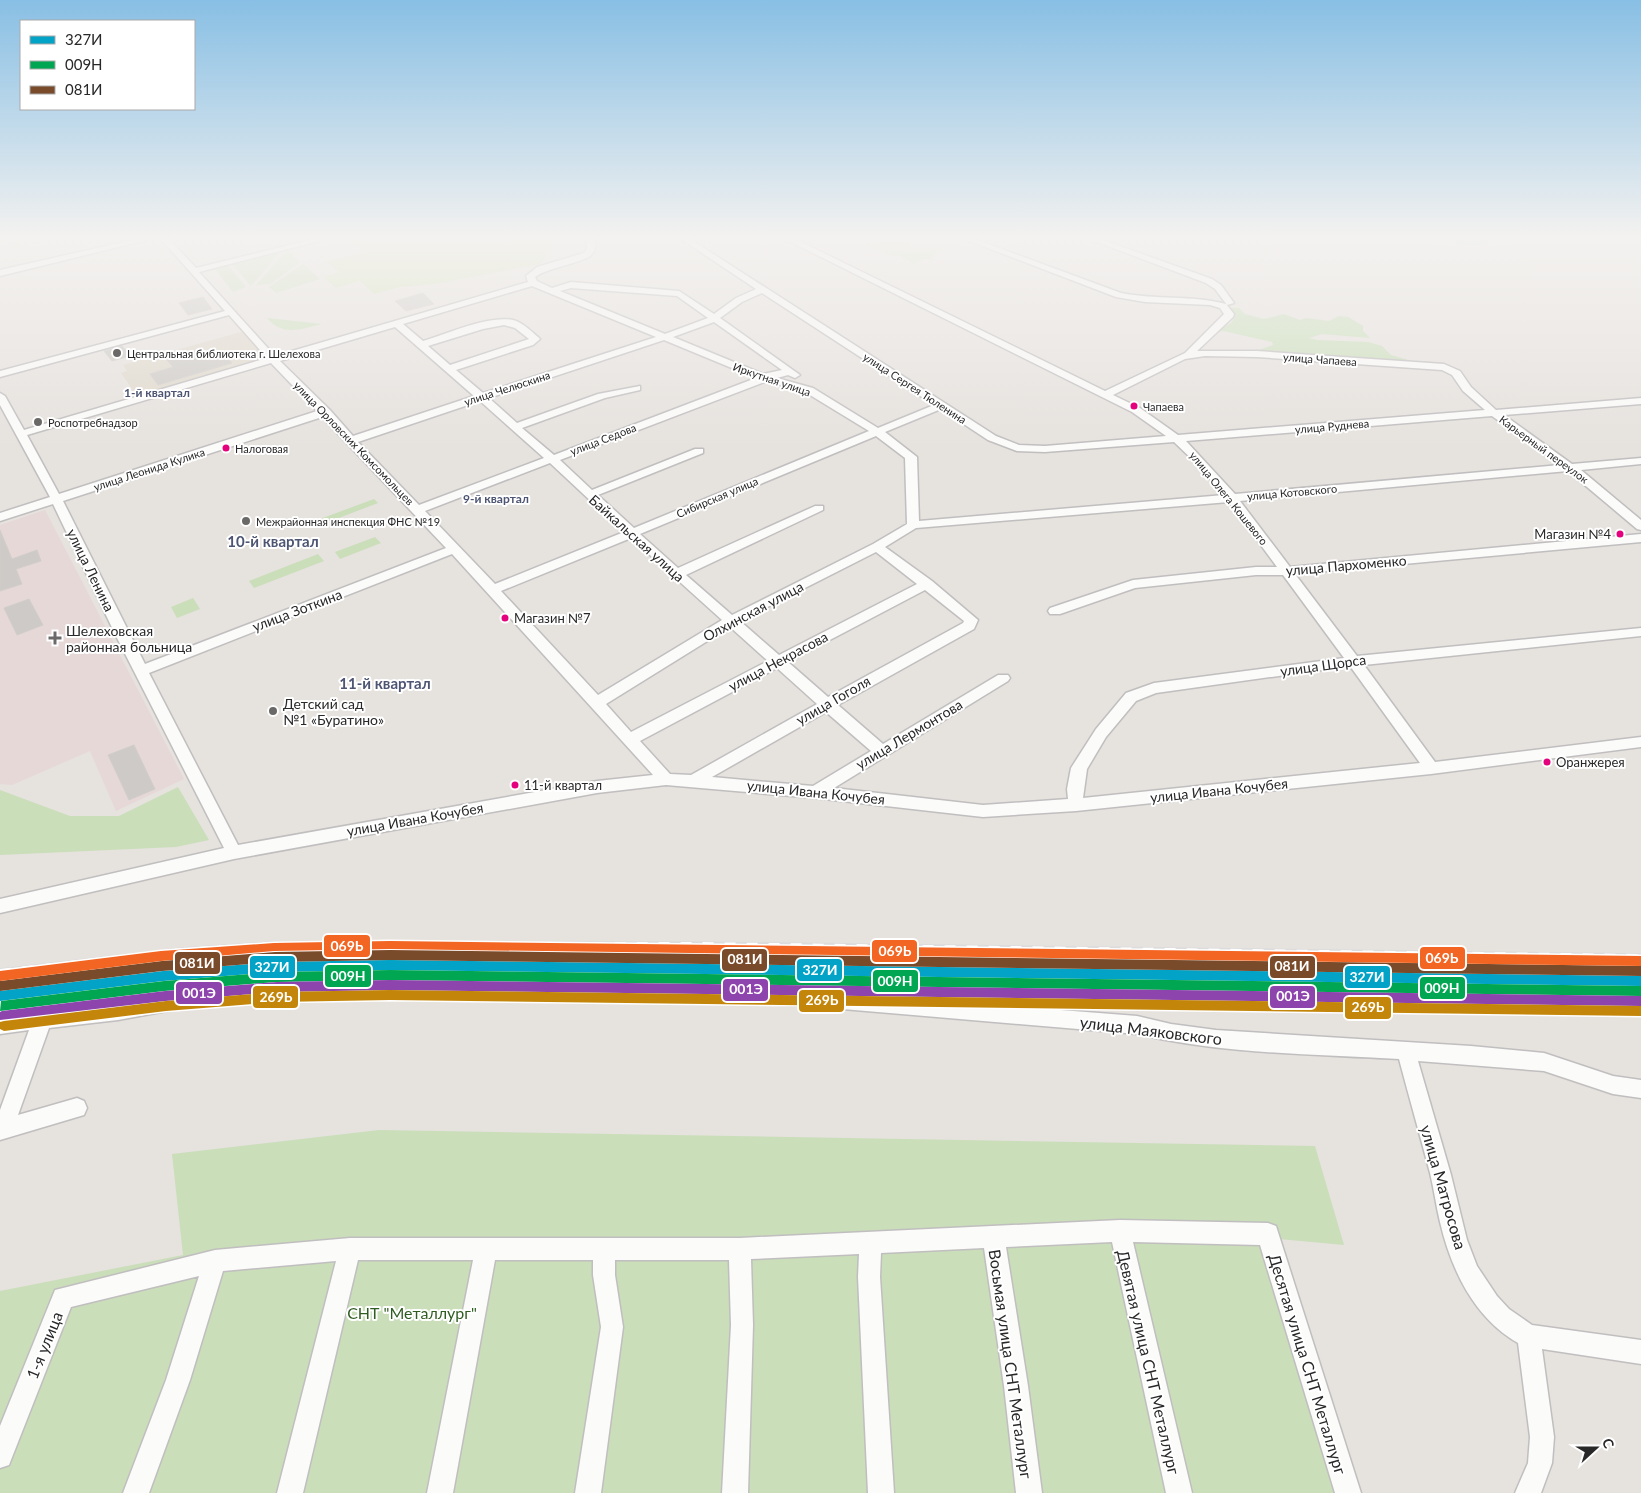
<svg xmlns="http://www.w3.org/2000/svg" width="1641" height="1493" font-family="Lato,sans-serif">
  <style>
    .education { fill: #e0d9cd }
    .medical { fill: #e7d8d8 }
    .green { fill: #cadeba }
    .pitch { fill: #d3e1b8 }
    .water { fill: #99d0df }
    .building { fill: #cdcac7; stroke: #d1ceca }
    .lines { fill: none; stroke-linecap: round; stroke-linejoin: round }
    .minor-casing { stroke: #c0bebf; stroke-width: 3 }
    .minor { fill: #fbfbfa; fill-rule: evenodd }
    .rail-casing { stroke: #dcdcdd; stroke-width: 5.5 }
    .rail { stroke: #fff; stroke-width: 4; stroke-dasharray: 11; stroke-linecap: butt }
    .rail-1-casing { stroke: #fff; stroke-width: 3 }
    .rail-2-casing { stroke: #fff; stroke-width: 3 }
    .rail-3-casing { stroke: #fff; stroke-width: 3 }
    .rail-4-casing { stroke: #fff; stroke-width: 3 }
    .rail-5-casing { stroke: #fff; stroke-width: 3 }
    .rail-6-casing { stroke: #fff; stroke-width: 3 }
    .rail-1 { fill: #02a3c6; fill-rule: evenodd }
    .rail-2 { fill: #00a651; fill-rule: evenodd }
    .rail-3 { fill: #7a4b2a; fill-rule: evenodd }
    .rail-4 { fill: #8e44ad; fill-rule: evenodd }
    .rail-5 { fill: #f26522; fill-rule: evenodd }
    .rail-6 { fill: #c3860a; fill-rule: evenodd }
    .poi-dot { fill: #6a6968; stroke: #fff; stroke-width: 2 }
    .bus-dot { fill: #e5007d; stroke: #fff; stroke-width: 2 }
    .labels { text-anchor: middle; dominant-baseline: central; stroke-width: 4; stroke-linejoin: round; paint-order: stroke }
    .far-poi-label { font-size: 11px; fill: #282828; stroke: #fff; text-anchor: start }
    .far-street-label { font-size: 11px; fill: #282828; stroke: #fff }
    .far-bus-label { font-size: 11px; fill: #282828; stroke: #fff; text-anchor: start }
    .far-neighbourhood-label { font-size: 12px; font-weight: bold; fill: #4d5573; stroke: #fff }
    .bus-label { font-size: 13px; fill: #282828; stroke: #fff; text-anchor: start }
    .street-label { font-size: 14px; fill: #282828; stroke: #fff }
    .poi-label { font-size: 14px; fill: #282828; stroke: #fff; text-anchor: start }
    .neighbourhood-label { font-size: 15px; font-weight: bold; fill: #4d5573; stroke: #fff }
    .near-street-label { font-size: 16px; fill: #282828; stroke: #fff }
    .near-park-label { font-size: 16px; fill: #2f5c21; stroke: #fff }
    .line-badge { stroke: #fff; stroke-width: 2 }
    .badge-label { font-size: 14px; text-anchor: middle; font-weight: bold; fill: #fff }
  </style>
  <rect width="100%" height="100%" fill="#e6e2de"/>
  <path class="education" d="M0,239H56L10,250L6,243L0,244Z
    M244,331L268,358L137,396L121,373L127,371L123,365Z"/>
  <path class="medical" d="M45,510L184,779L116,811L90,751L12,785L0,784V525Z"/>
  <path class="green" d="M883,239H903L917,248H940L943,251L933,255L931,259H922L914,264L900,256L891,255L865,245Z
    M287,250L294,254L293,256L300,262L271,284L256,285Z
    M281,251L251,286L231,263Z
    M227,264L246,287L233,292L214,268Z
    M303,264L320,279L276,293L269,287Z
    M1230,308H1239L1245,314L1264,319L1284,314L1300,320L1306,318L1329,321L1339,316L1348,317L1363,326V331L1370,338L1322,334L1309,338L1317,340L1368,342L1382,346L1391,355L1419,363L1261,352L1259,350L1273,345L1272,342L1224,331L1216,332L1231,323L1235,317L1229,310Z
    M267,318L322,324C301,329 283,337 267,318Z
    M374,499L378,503L323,524L320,519Z
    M375,537L381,543L340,559L335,552Z
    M318,554L324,561L254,588L249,581Z
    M193,598L200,609L177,618L171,607Z
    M178,787L209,840L176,847L0,855V790L70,816H119Z
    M379,1130L1315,1146L1344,1245L1279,1239L1354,1493H0V1291L183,1255L172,1154Z"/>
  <path class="pitch" d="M347,239H548L553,248L540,264L435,284L400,287L374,294L360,281L336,288L323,277L339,272L327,262L364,252Z"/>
  <path class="water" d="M1424,239H1517L1473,246Z"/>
  <path class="building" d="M423,293L434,304L406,311L395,301Z
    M203,297L212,309L188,315L179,303Z
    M122,346L131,356L112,361L104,351Z
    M195,351L202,359L223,353L232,363L158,385L150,374L173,367L166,359Z
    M0,530L12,559L37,550L41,561L16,569L22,584L0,591Z
    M29,599L43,625L17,635L4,608Z
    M134,745L155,789L129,800L108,755Z"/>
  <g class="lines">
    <g class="minor-casing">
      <path id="minor" d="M137,239H151L0,276V270Z
        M161,239H169L196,268L314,239H327L199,272L275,356L528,282L526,276L537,267L584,253L587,249V239H595C595,245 596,250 592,254C585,263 548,267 535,277L537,281L552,288L571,282L679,291L714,314L736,298L756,289L681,239H690L996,436L1019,445L1045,446L1166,436L1132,412L785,239H795L1105,391L1185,353L1224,314L1220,308L1210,305L1145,302L1116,297L964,239H975L1121,293C1156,300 1192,295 1226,304L1234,314L1233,317L1197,351H1257L1444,364L1460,371L1471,387L1496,410L1641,398V404L1504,415L1572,464L1641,458V464L1581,470L1641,520V530L1637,529L1568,471L1240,501L1290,567L1641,534V542L1295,574L1357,656L1641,628V636L1364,665L1435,762L1641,737V747L1431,774L1076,811L983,817L815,798L666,785L597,793L234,859L0,913V899L224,848L116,636L53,504L0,521V513L50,497L0,405V393L5,396L24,430L267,358L229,315L0,377V371L225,311ZM532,286L656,337L483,393L456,370L533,345L540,339L538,337C531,331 522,322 513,320C488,315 447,334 423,341L403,324ZM571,288L677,296L708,318L665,334L560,291ZM762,293L934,405L878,428L813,388L777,378L788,375L795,378L800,375L720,318L742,302ZM714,322L782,370L763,374L673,337ZM504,325L515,328L529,339L450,365L428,346L483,329ZM395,327L474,396L353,436L330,410L280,361ZM664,340L756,378L554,455L522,428L605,398L640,390V386L598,394L517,423L489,398ZM1205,356L1257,357L1442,370L1452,375L1463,391L1485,410L1178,435L1140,408L1113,395L1185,359ZM271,363L317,411L59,494L27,435ZM767,381L805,392L869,431L634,528L598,495L703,453V449H695L592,490L560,460ZM480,401L544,458L419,505L358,442ZM941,409L988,440L1017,451L1045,452L1174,442L1198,465L1224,495L919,521L917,457L885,432ZM1492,416L1560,465L1235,494L1186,441ZM322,417L446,548L145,664L63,501ZM876,436L905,458L907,524L873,544L732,615L686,575L823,510V506H815L678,568L640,534ZM550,463L624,532L495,584L425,511ZM1229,502L1277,567H1256L1133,580L1050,608L1048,611L1050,614H1060L1135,588L1256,575H1283L1344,658L1154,683L1126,693L1096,729L1071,768L1067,789L1068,799L983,805L834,788L1008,681L1010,678L1008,675H998L883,744L838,705L974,629L978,620L932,581L885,547L916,528ZM631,538L722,620L598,695L501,591ZM876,552L917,584L779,655L740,621ZM452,554L653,775L597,781L238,845L149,673ZM925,590L964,621L963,623L828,697L788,662ZM730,627L768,661L631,732L606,704ZM1350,666L1420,763L1083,798L1087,769L1106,737L1136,701L1156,693ZM777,668L817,704L691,775L670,774L640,741ZM826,712L871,751L813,786L712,777Z
        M1089,239H1100L1212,279L1221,285L1234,303L1227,305L1215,289L1206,283Z
        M467,973L807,990L1137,1016L1171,1024L1216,1030L1471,1046L1544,1053L1613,1076L1641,1080V1098L1613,1094L1544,1071L1418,1061L1451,1175L1467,1240L1477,1266L1497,1296L1509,1309L1532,1325L1641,1340V1364L1542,1349L1554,1437L1552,1463L1541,1493H1515L1528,1463L1530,1437L1518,1343C1474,1318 1451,1269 1440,1222C1436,1206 1434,1189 1430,1173C1420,1135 1409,1097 1399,1059C1311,1054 1222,1054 1137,1034L807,1006L467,989L276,991L118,1020L49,1028L18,1115L77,1098L84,1101L87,1108L84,1115L0,1140V1110L29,1030L0,1034V1016L118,1004L276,975Z
        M1120,1220L1268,1223L1276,1226L1361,1493H1335L1260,1245L1133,1242L1192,1493H1166L1112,1242L1006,1247L1028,1386L1042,1493H1016L1004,1386L984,1248L881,1253L880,1277L894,1493H868L858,1277L859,1254L751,1259L753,1325L748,1493H722L731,1325L729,1260H615V1275L623,1327L601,1493H575L601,1327L593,1275V1260H495L453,1493H427L473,1260H358L303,1493H277L336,1261L223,1271L190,1380L149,1493H123L166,1380L199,1276L71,1307L9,1465L0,1468V1426L55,1290L215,1250L350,1238H740Z"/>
    </g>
    <use href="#minor" class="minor"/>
    <g class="rail-casing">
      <path id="rail" d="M0,971L182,950L271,944H693L1641,956
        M0,988L120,972L259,960L390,957L1641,973"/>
    </g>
    <use href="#rail" class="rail"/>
    <g class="rail-1-casing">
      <path id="rail-1" d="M390,960L1641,976V986L390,970L276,972L163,981L0,1001V991L163,971L276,962Z"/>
    </g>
    <g class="rail-2-casing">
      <path id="rail-2" d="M390,970L1641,986V996L390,980L276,982L164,991L0,1011L1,1001L164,981L276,972Z"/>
    </g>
    <g class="rail-3-casing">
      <path id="rail-3" d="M390,950L1641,966V976L390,960L275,962L162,971L0,991V981L162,961L275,952Z"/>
    </g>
    <g class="rail-4-casing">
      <path id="rail-4" d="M390,980L1641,996V1006L390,990L277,992L165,1001L0,1020V1012L2,1011L165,991L277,982Z"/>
    </g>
    <g class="rail-5-casing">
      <path id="rail-5" d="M390,941L1641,956V966L390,949L274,951L161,961L0,981V971L161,951L274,943Z"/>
    </g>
    <g class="rail-6-casing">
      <path id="rail-6" d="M390,990L1641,1006V1016L390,1000L277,1002L166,1011L4,1031L0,1029V1022L4,1021L166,1001L277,992Z"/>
    </g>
    <use href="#rail-1" class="rail-1"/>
    <use href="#rail-2" class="rail-2"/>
    <use href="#rail-3" class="rail-3"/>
    <use href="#rail-4" class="rail-4"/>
    <use href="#rail-5" class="rail-5"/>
    <use href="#rail-6" class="rail-6"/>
  </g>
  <linearGradient id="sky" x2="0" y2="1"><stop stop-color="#88bfe4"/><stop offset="0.53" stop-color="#f4f2f0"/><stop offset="1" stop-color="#f4f2f0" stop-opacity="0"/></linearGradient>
  <rect width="1641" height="448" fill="url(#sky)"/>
  <g class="poi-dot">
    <circle cx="117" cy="353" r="5"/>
    <circle cx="38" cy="422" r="5"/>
    <circle cx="246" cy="521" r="5"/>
    <path d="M52.5 630.5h5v5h5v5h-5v5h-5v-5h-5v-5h5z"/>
    <circle cx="273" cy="711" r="5"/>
  </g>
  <g class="bus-dot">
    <circle cx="1134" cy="406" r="4.5"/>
    <circle cx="226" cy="448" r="4.5"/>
    <circle cx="1620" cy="534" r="4.5"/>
    <circle cx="505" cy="618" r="4.5"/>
    <circle cx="1547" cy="762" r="4.5"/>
    <circle cx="515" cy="785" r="4.5"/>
  </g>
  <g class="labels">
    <g class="far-poi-label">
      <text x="127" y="353">Центральная библиотека г. Шелехова</text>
      <text x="48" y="422">Роспотребнадзор</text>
      <text x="256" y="521">Межрайонная инспекция ФНС №19</text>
    </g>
    <g class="far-street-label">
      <text transform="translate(1320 359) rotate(4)">улица Чапаева</text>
      <text transform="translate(772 379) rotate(19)">Иркутная улица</text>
      <text transform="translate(507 388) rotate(-18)">улица Челюскина</text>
      <text transform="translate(915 388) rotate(33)">улица Сергея Тюленина</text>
      <text transform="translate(1332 426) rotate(-5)">улица Руднева</text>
      <text transform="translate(603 439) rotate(-21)">улица Седова</text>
      <text transform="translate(354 443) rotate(46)">улица Орловских Комсомольцев</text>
      <text transform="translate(1544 449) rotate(36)">Карьерный переулок</text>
      <text transform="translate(149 469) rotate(-18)">улица Леонида Кулика</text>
      <text transform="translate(1292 492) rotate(-5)">улица Котовского</text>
      <text transform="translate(717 497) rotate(-23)">Сибирская улица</text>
      <text transform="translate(1229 498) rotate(51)">улица Олега Кошевого</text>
    </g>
    <g class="far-bus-label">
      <text x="1143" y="406">Чапаева</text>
      <text x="235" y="448">Налоговая</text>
    </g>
    <g class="far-neighbourhood-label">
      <text x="157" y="392">1-й квартал</text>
      <text x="496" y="498">9-й квартал</text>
    </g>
    <g class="bus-label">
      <text x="1611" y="534" text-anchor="end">Магазин №4</text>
      <text x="514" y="618">Магазин №7</text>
      <text x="1556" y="762">Оранжерея</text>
      <text x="524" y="785">11-й квартал</text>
    </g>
    <g class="street-label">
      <text transform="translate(637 538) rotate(42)">Байкальская улица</text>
      <text transform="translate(1346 565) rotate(-5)">улица Пархоменко</text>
      <text transform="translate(91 570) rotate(64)">улица Ленина</text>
      <text transform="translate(297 610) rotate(-21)">улица Зоткина</text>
      <text transform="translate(753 611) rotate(-28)">Олхинская улица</text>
      <text transform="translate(778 661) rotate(-28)">улица Некрасова</text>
      <text transform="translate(1323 665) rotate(-8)">улица Щорса</text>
      <text transform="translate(833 700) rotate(-30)">улица Гоголя</text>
      <text transform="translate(909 734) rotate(-31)">улица Лермонтова</text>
      <text transform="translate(1219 790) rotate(-6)">улица Ивана Кочубея</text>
      <text transform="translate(816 792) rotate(6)">улица Ивана Кочубея</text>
      <text transform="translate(415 819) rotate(-10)">улица Ивана Кочубея</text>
    </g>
    <g class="poi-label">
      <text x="66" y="630">Шелеховская<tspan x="66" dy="16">районная больница</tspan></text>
      <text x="283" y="703">Детский сад<tspan x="283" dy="16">№1 «Буратино»</tspan></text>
    </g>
    <g class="neighbourhood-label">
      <text x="273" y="541">10-й квартал</text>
      <text x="385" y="683">11-й квартал</text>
    </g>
    <g class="near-street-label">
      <text transform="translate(1151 1030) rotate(7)">улица Маяковского</text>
      <text transform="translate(1444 1187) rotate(74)">улица Матросова</text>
      <text transform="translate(44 1345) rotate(-68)">1-я улица</text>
      <text transform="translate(1149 1362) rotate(77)">Девятая улица СНТ Металлург</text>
      <text transform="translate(1011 1364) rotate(82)">Восьмая улица СНТ Металлург</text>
      <text transform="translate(1308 1364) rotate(73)">Десятая улица СНТ Металлург</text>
    </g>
    <g class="near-park-label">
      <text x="412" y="1312">СНТ "Металлург"</text>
    </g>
  </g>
  <g class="line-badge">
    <rect x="323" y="934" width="48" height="24" rx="5" fill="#f26522"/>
    <rect x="871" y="939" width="47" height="24" rx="5" fill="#f26522"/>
    <rect x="1419" y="946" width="47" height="24" rx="5" fill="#f26522"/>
    <rect x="721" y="948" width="47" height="24" rx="5" fill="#7a4b2a"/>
    <rect x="174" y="951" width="47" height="24" rx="5" fill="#7a4b2a"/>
    <rect x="1269" y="955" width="47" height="24" rx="5" fill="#7a4b2a"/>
    <rect x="249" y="955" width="47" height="24" rx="5" fill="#02a3c6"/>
    <rect x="796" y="958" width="47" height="24" rx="5" fill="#02a3c6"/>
    <rect x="324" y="964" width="48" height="24" rx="5" fill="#00a651"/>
    <rect x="1344" y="965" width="47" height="24" rx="5" fill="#02a3c6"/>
    <rect x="872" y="969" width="47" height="24" rx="5" fill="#00a651"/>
    <rect x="1419" y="976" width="47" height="24" rx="5" fill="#00a651"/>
    <rect x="722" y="978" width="47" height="24" rx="5" fill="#8e44ad"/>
    <rect x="175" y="981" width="48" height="24" rx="5" fill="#8e44ad"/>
    <rect x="1269" y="985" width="47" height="24" rx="5" fill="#8e44ad"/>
    <rect x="252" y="985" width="47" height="24" rx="5" fill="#c3860a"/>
    <rect x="798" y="989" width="47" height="24" rx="5" fill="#c3860a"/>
    <rect x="1344" y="996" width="48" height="24" rx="5" fill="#c3860a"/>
  </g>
  <g class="badge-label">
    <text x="347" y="951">069Ь</text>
    <text x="895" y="956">069Ь</text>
    <text x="1442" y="963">069Ь</text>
    <text x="745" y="964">081И</text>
    <text x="197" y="968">081И</text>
    <text x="1292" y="971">081И</text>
    <text x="272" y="972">327И</text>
    <text x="820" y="975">327И</text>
    <text x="348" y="981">009Н</text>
    <text x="1367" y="982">327И</text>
    <text x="895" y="986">009Н</text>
    <text x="1442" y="993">009Н</text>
    <text x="746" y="994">001Э</text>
    <text x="199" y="998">001Э</text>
    <text x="1293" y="1001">001Э</text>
    <text x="276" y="1002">269Ь</text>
    <text x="822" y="1005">269Ь</text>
    <text x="1368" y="1012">269Ь</text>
  </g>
  <rect x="20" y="20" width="175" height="90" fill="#ffffff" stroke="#a9a9a9"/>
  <rect x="30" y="36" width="25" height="8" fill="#02a3c6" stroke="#a9a9a9"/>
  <text x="65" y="45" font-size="15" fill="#282828">327И</text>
  <rect x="30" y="61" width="25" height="8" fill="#00a651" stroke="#a9a9a9"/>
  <text x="65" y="70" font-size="15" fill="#282828">009Н</text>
  <rect x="30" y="86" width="25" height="8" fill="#7a4b2a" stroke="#a9a9a9"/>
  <text x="65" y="95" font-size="15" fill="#282828">081И</text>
  <g transform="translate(1596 1448) rotate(69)" stroke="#ffffff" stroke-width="4" paint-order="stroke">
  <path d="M0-4L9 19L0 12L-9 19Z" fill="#282828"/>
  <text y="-8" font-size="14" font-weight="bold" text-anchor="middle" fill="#282828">С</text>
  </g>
</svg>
